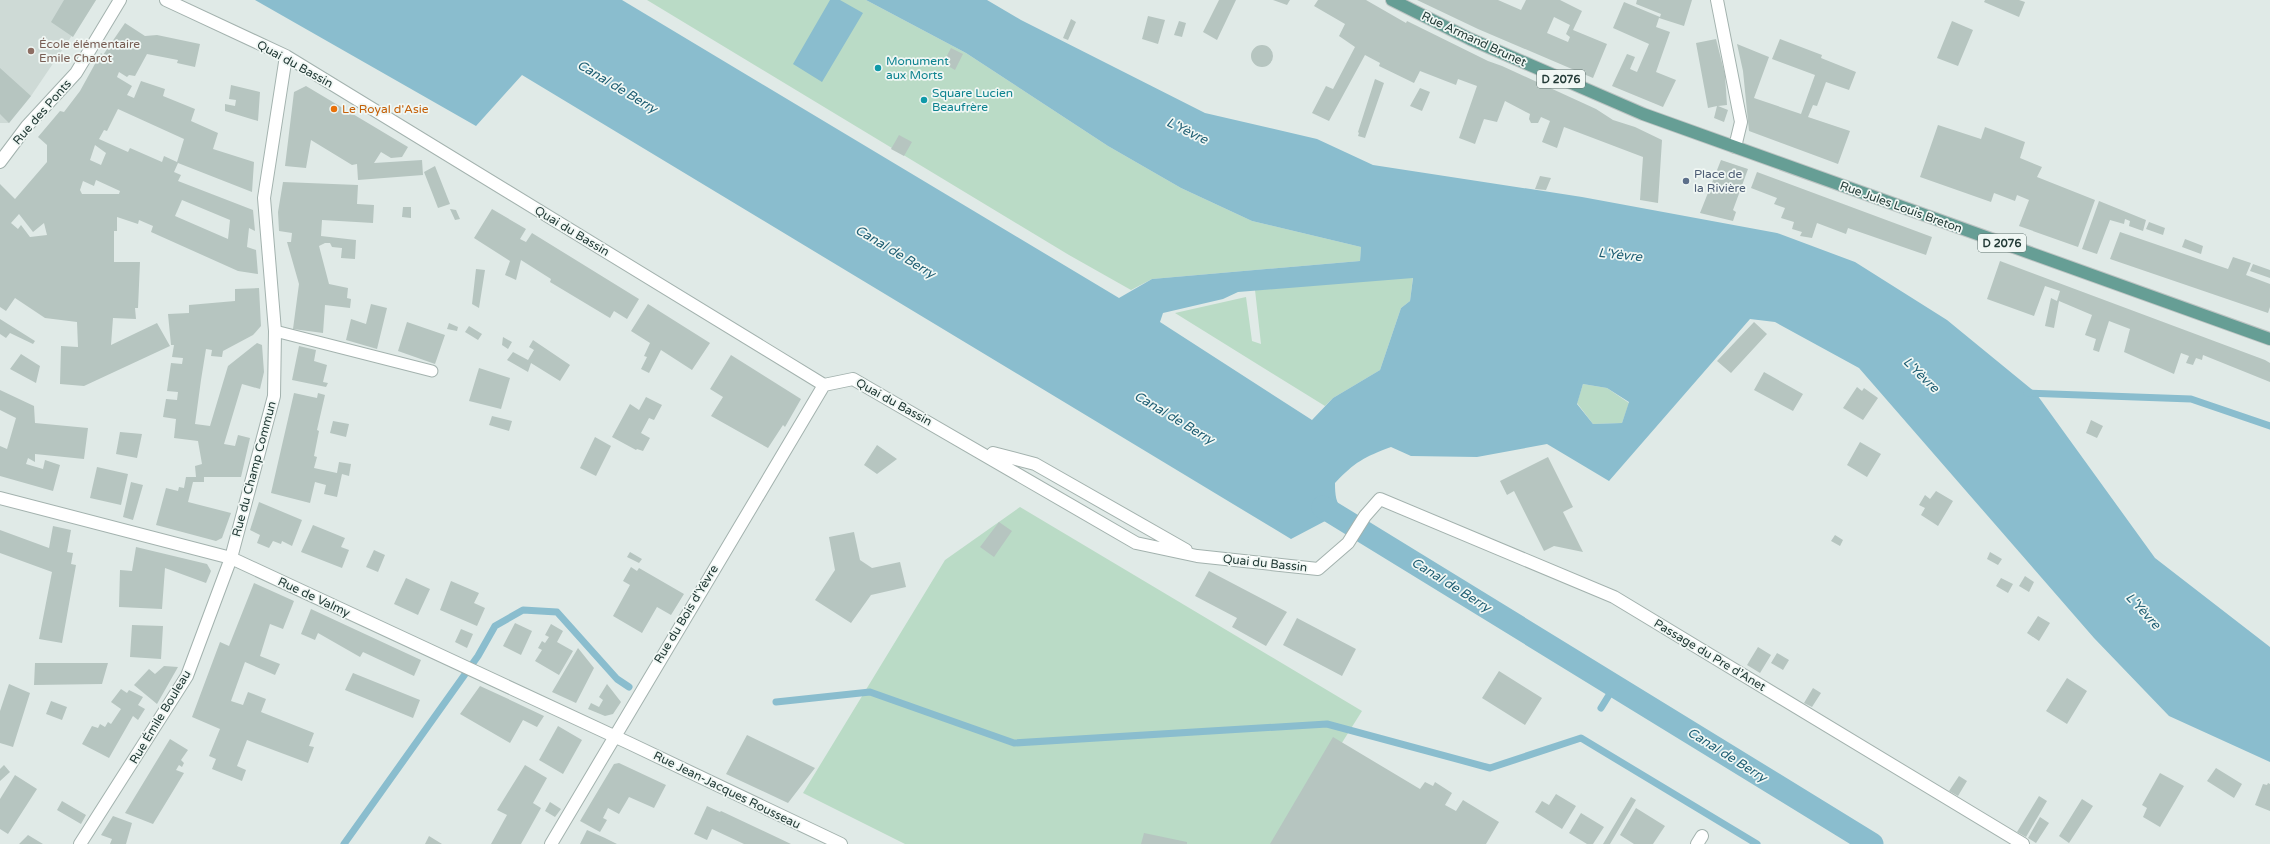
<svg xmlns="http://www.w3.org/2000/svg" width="2270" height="844" font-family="'Varela Round',sans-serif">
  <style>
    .built { fill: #cedad6 }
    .green { fill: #badbc6 }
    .water { fill: #8abdce; fill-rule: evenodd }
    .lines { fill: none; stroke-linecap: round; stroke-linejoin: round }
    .stream { stroke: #8abdce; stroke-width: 7 }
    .canal { stroke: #8abdce; stroke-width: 23 }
    .building { fill: #b6c5c0; fill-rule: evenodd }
    .service-casing { stroke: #a3b2ae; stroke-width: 13 }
    .minor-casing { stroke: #a3b2ae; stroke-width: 14 }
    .primary-casing { stroke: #bdc4c3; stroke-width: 14 }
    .service { stroke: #fff; stroke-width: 11 }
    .minor { stroke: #fff; stroke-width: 12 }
    .primary { stroke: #669e95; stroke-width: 12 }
    .education-dot { fill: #8d6e63; stroke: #f0f7f4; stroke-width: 1.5 }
    .culture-dot { fill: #0f9aa8; stroke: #f0f7f4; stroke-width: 1.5 }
    .food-dot { fill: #e8710a; stroke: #f0f7f4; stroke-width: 1.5 }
    .service-dot { fill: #5c6f8a; stroke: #f0f7f4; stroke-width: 1.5 }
    .labels { text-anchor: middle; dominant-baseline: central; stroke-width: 3.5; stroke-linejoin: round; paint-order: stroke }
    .shield { fill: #f0f7f4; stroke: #60736f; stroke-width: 1 }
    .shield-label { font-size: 11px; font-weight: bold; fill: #223a36 }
    .street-label { font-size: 12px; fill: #223a36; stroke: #f0f7f4 }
    .education-label { font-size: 12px; fill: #785e54; stroke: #f0f7f4; text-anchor: start }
    .culture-label { font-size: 12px; fill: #0d838f; stroke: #f0f7f4; text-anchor: start }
    .food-label { font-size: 12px; fill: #c56008; stroke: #f0f7f4; text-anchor: start }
    .service-label { font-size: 12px; fill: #4e5e75; stroke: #f0f7f4; text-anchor: start }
    .water-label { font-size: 13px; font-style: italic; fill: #1e5e73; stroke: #f0f7f4 }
  </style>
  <rect width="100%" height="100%" fill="#e0eae7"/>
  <path class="built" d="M0,0H96L31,96L9,123H0Z"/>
  <path class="green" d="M647,0H866L966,53L1108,146L1181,188L1252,221L1361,247L1360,261L1152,279L1131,290L1069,255Z
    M1413,277L1410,301L1401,308L1380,370L1333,398L1325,406L1175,313L1246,297L1252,341L1261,344L1255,290Z
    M1583,384L1607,388L1629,403L1622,423L1593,424L1577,403Z
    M1020,507L1362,711L1278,844H905L803,793L945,560Z"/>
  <path class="water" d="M255,0H622L1119,298L1152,279L1360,261L1361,247L1252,221L1181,188L1108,146L966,53L866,0H987L1021,20L1205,113L1317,139L1373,165L1582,197L1777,233L1855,262L1947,320L2035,392L2155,558L2270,647V762L2169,716L2094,638L1859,368L1775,322L1750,319L1609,481L1547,444L1477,457L1411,456L1391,447C1364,457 1355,462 1335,483C1335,500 1337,508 1352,517L1347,526L1329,519L1291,539L522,75L476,126ZM1413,278L1410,301L1401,308L1380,370L1333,398L1312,420L1160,322L1163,313L1223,299L1238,292ZM1583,384L1607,388L1629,402L1622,423L1593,424L1577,404Z
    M830,0H840L863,13L822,82L793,64Z"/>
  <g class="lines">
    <path class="stream" d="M2027,393L2191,399L2270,426
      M776,702L870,692L1014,743L1327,724L1490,768L1581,738L1757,844
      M1601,708L1614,687
      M344,844L478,656L495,626L523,610L557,612L617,679L629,687"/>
    <path class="canal" d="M1323,507L1872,844"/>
  </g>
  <path class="building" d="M64,0H96L73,37L51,22Z
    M1219,0H1236L1217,40L1203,32Z
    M1273,0H1290L1287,5Z
    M1318,0H1366L1406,23L1407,21L1488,61L1502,66L1596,109L1613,120L1635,127L1662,140L1658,203L1640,200L1643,157L1564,127L1557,148L1542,142L1550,121L1541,117L1538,123H1531L1529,119L1530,114L1505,101L1497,122L1484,119L1475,144L1459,138L1477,86L1458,79L1456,85L1420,71L1414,83L1379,66L1380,63L1365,55L1329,121L1312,113L1326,86L1333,89L1355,47L1339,36L1345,24L1314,6Z
    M1417,0H1498L1521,10L1526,0H1560L1582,11L1573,30L1607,44L1593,78L1478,29ZM1554,17L1570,25L1566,34L1570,37L1568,42L1547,33Z
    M1637,0H1692L1684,26L1659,18L1656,27L1670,32L1656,72L1676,80L1663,107L1612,86L1627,54L1635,57L1630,69L1637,72L1649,44L1613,28L1624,2L1660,17L1661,14L1636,4Z
    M1985,0H2019L2025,2L2019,17L1984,2Z
    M1148,16L1165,20L1158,44L1142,39Z
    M1071,19L1076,22L1068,40L1063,38Z
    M1179,21L1186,23L1182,37L1174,35Z
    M1952,21L1973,30L1958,66L1937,58Z
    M125,23L145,36L157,35L200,44L195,67L177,63L178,60L147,54L135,76L129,75L127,77L119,72L117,77L132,86L127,95L134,98L141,81L165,89L163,96L195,109L191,121L218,133L213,149L254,162L252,192L178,163L174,172L181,175L178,181L253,210L255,231L249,228L247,247L256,250L258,274L238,271L151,232L153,226L139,220L138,224L117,217V231H114V262H140L138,308H135L136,319L113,318L111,345L157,323L170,346L84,386L60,384L61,346L78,347L77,322L45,318L15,298L6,311L0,307V184L15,199L47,162V145L38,137L60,111L64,112L80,91L101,53L103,55ZM118,109L184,139L177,162L164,156L162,162L130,148L128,152L99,139L104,130L107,131ZM95,145L106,153L101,165L90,160ZM96,180L120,191L119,194H82L80,190L83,181L94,186ZM182,200L230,220L228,239L175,216ZM19,214L33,232L44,223L47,235L30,237L21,225L18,229L11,223Z
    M1716,39L1725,75L1727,105L1718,106L1728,110L1724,122L1714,118L1717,106L1708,108L1696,43Z
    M1780,39L1822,55L1821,58L1856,72L1849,90L1826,82L1817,106L1813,105L1808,117L1850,131L1838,164L1749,131L1743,71L1737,44L1769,57L1754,98L1801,114L1815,75L1772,59Z
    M1251 56a11 11 0 1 1 22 0a11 11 0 1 1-22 0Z
    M951,48L963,54L955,70L943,63Z
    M0,68L31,96L9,123L0,114Z
    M1375,79L1384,83L1365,138L1358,136L1359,133L1358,132Z
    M231,85L260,92L258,121L225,111V104L235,106L236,100L229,99Z
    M306,86L408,147L402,157L391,158L381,152L374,163L422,160L423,175L358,180L357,164L352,165L311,140L306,168L285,166L294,92Z
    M1420,88L1430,92L1422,111L1410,106Z
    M1938,125L1981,139L1985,127L2025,142L2020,158L2042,167L2037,177L2095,200L2078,247L2019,226L2029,200L2017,195L2015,201L1994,193L1991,202L1920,177Z
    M899,135L912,142L904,156L891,149Z
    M1721,160L1748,169L1733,210L1736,212L1733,221L1700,213Z
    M435,166L450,204L438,208L424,172Z
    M1757,172L1932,237L1926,255L1848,228L1846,234L1817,223L1812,238L1800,236L1802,232L1792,229L1794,222L1781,218L1785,208L1774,204L1777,198L1751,188Z
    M1540,176L1551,178L1546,190L1535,189Z
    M283,182L358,185L357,204L374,205L373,223L322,220L321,236L356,240L355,259L341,258L342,248L332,247L330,243H325L319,246L329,284L348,288L347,298L351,299L350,308L325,305L323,333L293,329L299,284L287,242H291L292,233L279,231L278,212Z
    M2099,201L2146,220L2143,231L2129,226L2130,221L2125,219L2124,224L2110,220L2097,254L2082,249Z
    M403,207H411V218L402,217Z
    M450,209L456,210L460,219L455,220Z
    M492,209L526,229L520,239L526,242L532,233L639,299L627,319L614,311L610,318L550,282L551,279L521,260L516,280L505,275L510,261L474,238Z
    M2149,222L2165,228L2163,235L2146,229Z
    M2120,232L2228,269L2233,257L2251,263L2246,275L2270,284V307L2268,313L2110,259Z
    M2185,239L2203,246L2201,254L2182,247Z
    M2000,261L2265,360L2270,363V382L2203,355L2202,360L2196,358L2193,365L2186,363L2189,356L2181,353L2174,374L2124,352L2130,329L2109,321L2099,352L2093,350L2096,339L2085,335L2092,315L2059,301L2054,328L2045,326L2051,298L2057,301L2060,291L2045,286L2034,316L1987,299Z
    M2253,264L2270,270V278L2250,271Z
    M476,269L485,270L479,308L472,304Z
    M259,288L261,326L253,335L223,351L222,357L211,356L212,350L206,349L201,380L195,424L210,426L228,366L257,343L262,345L264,372L260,389L242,384L224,444L235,446L238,435L250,438L241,477H204V482H193L188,502L231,513L222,538L216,541L156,525L166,488L178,491L179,487L184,488L186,477H196L195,466L202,464L198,441L174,438L176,419L163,417L166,399L177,400L178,392L167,391L171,363L182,364L183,358L172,357L174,345H171L168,314L189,313V305L235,301V289Z
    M371,304L387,308L377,349L346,340L351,319L366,324Z
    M648,304L710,343L692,370L661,350L649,373L641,369L647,357L644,356L650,343L631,331Z
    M0,319L35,341L33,344L10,333L6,338L0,334Z
    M407,322L445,335L435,364L398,351Z
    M1754,322L1767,334L1731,373L1717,361Z
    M449,323L458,327L457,331L447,329Z
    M469,326L482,334L478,340L465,332Z
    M503,337L512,342L508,349L502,345Z
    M533,340L570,365L560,381L531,363L528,372L507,360L513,352L528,360L534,350L529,347Z
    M299,346L316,350L314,361L327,365L323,382L328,383L326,387L292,380Z
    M21,354L40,366L36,383L10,369Z
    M731,355L801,399L785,427L783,425L768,448L711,416L723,397L710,389Z
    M479,368L510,378L501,409L469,401Z
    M1764,372L1803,394L1793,411L1754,390Z
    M1857,387L1862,391L1864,388L1878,398L1863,420L1843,408Z
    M0,390L34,406L35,423L88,428L84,459L35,454V462L28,458L26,464L43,469L45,460L60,465L53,491L0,476V446L7,449L16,418L0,410Z
    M294,393L317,398L318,393L325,395L317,430L319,431L314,456L317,457L314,468L337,473L339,462L351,464L349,476L342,474L337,497L324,494L326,485L315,482L310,503L271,493Z
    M646,397L662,405L654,420L649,418L641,433L650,438L643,451L637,449L636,450L612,437L630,404L639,410Z
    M492,416L512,421L509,431L489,425Z
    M2091,420L2103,426L2097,438L2086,433Z
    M333,421L349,424L346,437L330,433Z
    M120,432L142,434L137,458L116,454Z
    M595,437L611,446L596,476L580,468Z
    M1860,442L1881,454L1867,477L1847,465Z
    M877,445L897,459L877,474L864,465Z
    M1548,457L1573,507L1563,512L1583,552L1554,546L1544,551L1514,491L1507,495L1500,481Z
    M97,467L128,474L121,505L90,498Z
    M131,482L143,485L133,520L123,517Z
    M1936,491L1953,501L1938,526L1921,515L1925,508L1919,505L1925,495L1930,499Z
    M259,502L302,520L292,546L282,541L281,544L273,541L269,548L257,543L260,535L250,530Z
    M999,522L1012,531L994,557L980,547Z
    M313,525L345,538L341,547L349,550L342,568L301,552Z
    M53,526L71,530L67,552L73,553L71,564L76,565L62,643L39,639L52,572L0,553V530L49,548Z
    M854,532L860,560L872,568L900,562L906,587L871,595L851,623L815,600L835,570L829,537Z
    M1835,535L1843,540L1840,546L1831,541Z
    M136,547L207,564L211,571L206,583L165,568L162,609L119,607L120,570L132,571Z
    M374,550L385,555L378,572L366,567Z
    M630,552L642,559L639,563L627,557Z
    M1990,552L2002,559L1998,565L1987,559Z
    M631,567L637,571L639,568L684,594L671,615L657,607L642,633L613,616L630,585L623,581Z
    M1209,571L1287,612L1266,646L1232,627L1237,618L1195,596Z
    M2025,576L2034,582L2029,592L2019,586Z
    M406,578L430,589L418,615L394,604Z
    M2001,578L2013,584L2008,593L1996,586Z
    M451,581L479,593L474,603L485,608L477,626L440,610Z
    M254,583L294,601L283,629L270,624L260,656L280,664L275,675L245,662L231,701L243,705L248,692L266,699L261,712L314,733L309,746L314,747L308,763L247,740L237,766L246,770L242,781L212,769L216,759L209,756L220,729L192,717L220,642L229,646Z
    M311,609L421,660L414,676L363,652L360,657L318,633L315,640L301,634Z
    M2038,616L2050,623L2039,641L2027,633Z
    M1297,618L1356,649L1342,676L1283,645Z
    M515,623L532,631L521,655L503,646Z
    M551,624L563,631L557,642L573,651L559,675L535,661L542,650L538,648L542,641L545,643L549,637L545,635Z
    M132,625L163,626L161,659L130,657Z
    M461,629L473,634L467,648L455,642Z
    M1758,647L1771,655L1760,673L1747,665Z
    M578,648L594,668L576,703L552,692Z
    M1777,653L1789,660L1783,670L1771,663Z
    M35,663H108L102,684L34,685Z
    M164,666L178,667L157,704L134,685L149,669L155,674Z
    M1499,671L1542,698L1525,725L1482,698Z
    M353,673L420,700L413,718L345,690Z
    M2067,678L2087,691L2067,724L2046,711Z
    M9,684L30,693L13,747L0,743V711Z
    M607,684L621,702L613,714L605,716L588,709L591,703L599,707L603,700L599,697Z
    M480,686L504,697L544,716L537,727L523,720L510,743L460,714Z
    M1813,688L1821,693L1812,707L1804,703Z
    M121,689L127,693L129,690L143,697L138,705L145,709L138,720L133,716L109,758L82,744L92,726L98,728L100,724L105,727L108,722L111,724L121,709L111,702Z
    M51,701L67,707L62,720L46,714Z
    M558,726L582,740L563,774L539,760Z
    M747,735L815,768L788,803L726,774Z
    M1333,737L1420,789L1425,782L1433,786L1435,782L1452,793L1445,805L1456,811L1463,800L1499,822L1486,844H1270Z
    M170,739L188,750L181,760L184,763L182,767L179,765L176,770L184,773L153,824L125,813Z
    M619,763L666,785L654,808L629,797L619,814L608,808L603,818L607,820L600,832L580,821L614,764Z
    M4,765L10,772L0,781V769Z
    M525,765L547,778L533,803L541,808L521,844H491L507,815L497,810Z
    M2216,768L2242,784L2234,798L2207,781Z
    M2160,773L2184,786L2160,827L2143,817L2147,808L2142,805Z
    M15,775L37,789L8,834L0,829V799Z
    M1959,776L1967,781L1958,796L1949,791Z
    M2268,783L2270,784V811L2255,805L2263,784L2267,785Z
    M1556,794L1576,806L1562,829L1535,812L1542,801L1549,805Z
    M2039,796L2047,801L2026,837L2017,832Z
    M1631,797L1636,800L1610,844H1603Z
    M2082,799L2093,806L2069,843L2059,836Z
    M62,801L86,815L81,824L57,810Z
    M550,802L561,809L555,817L545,811Z
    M707,806L720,812L721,811L791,844H744L712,829L707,840L694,834Z
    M1636,808L1665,826L1653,844H1634L1620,835Z
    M1581,813L1604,827L1593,844H1587L1569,833Z
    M113,816L132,823L126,844H110L112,839L101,835Z
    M2040,817L2049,823L2036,843L2028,838Z
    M587,830L605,838L617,844H580Z
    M1144,833L1187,842V844H1141Z
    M28,835L43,844H19Z
    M429,836L442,844H425Z"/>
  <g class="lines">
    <g class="service-casing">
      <path id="service" d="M275,331L432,371"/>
    </g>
    <g class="minor-casing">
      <path id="minor" d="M166,0L286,56L824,385L853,379L1136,543L1197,556L1318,569L1348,543L1365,516L1380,499L1614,597L2023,844
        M1717,0L1741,122L1735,147
        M0,162L27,126L76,73L120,0
        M993,453L1035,464L1186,550
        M0,498L231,558L631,744L841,844
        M80,844L187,676L231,558L274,396L275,331L264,198L286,56
        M551,844L824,385
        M1697,844L1702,836"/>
    </g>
    <g class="primary-casing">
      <path id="primary" d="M1392,0L1470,39L1643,114L2270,339"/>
    </g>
    <use href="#service" class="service"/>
    <use href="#minor" class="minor"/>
    <use href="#primary" class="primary"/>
  </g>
  <circle class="education-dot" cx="31" cy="51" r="4"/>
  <g class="culture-dot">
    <circle cx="878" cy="68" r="4"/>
    <circle cx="924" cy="100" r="4"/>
  </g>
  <circle class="food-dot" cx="334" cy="109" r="4"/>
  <circle class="service-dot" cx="1686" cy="181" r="4"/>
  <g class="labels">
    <g class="shield">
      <rect x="1537" y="70" width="48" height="18" rx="3"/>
      <rect x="1978" y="234" width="48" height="18" rx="3"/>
    </g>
    <g class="shield-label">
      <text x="1561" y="79">D 2076</text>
      <text x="2002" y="243">D 2076</text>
    </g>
    <g class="street-label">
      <text transform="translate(1474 39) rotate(25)">Rue Armand Brunet</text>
      <text transform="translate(295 64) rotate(29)">Quai du Bassin</text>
      <text transform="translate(42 112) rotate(-49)">Rue des Ponts</text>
      <text transform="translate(1901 207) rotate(20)">Rue Jules Louis Breton</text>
      <text transform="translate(572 231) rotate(31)">Quai du Bassin</text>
      <text transform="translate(894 402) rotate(29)">Quai du Bassin</text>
      <text transform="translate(254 469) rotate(-75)">Rue du Champ Commun</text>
      <text transform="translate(1265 563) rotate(6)">Quai du Bassin</text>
      <text transform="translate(314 597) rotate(25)">Rue de Valmy</text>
      <text transform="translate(686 614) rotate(-59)">Rue du Bois d'Yèvre</text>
      <text transform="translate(1710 655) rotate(31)">Passage du Pre d’Anet</text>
      <text transform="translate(160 717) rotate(-59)">Rue Émile Bouleau</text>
      <text transform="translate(727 790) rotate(26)">Rue Jean-Jacques Rousseau</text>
    </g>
    <g class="education-label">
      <text x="39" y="44">École élémentaire<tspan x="39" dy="14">Emile Charot</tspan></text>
    </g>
    <g class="culture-label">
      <text x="886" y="61">Monument<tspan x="886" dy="14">aux Morts</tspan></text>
      <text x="932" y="93">Square Lucien<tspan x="932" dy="14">Beaufrère</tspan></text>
    </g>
    <g class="food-label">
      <text x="342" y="109">Le Royal d'Asie</text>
    </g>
    <g class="service-label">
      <text x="1694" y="174">Place de<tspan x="1694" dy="14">la Rivière</tspan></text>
    </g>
    <g class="water-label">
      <text transform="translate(617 87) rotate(31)">Canal de Berry</text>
      <text transform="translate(1187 131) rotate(26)">L'Yèvre</text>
      <text transform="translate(895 252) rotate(31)">Canal de Berry</text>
      <text transform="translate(1620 255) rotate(6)">L'Yèvre</text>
      <text transform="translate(1921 375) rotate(44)">L'Yèvre</text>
      <text transform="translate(1174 418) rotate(31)">Canal de Berry</text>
      <text transform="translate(1451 585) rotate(32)">Canal de Berry</text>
      <text transform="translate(2143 611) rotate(47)">L'Yèvre</text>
      <text transform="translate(1727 755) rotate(32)">Canal de Berry</text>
    </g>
  </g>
</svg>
